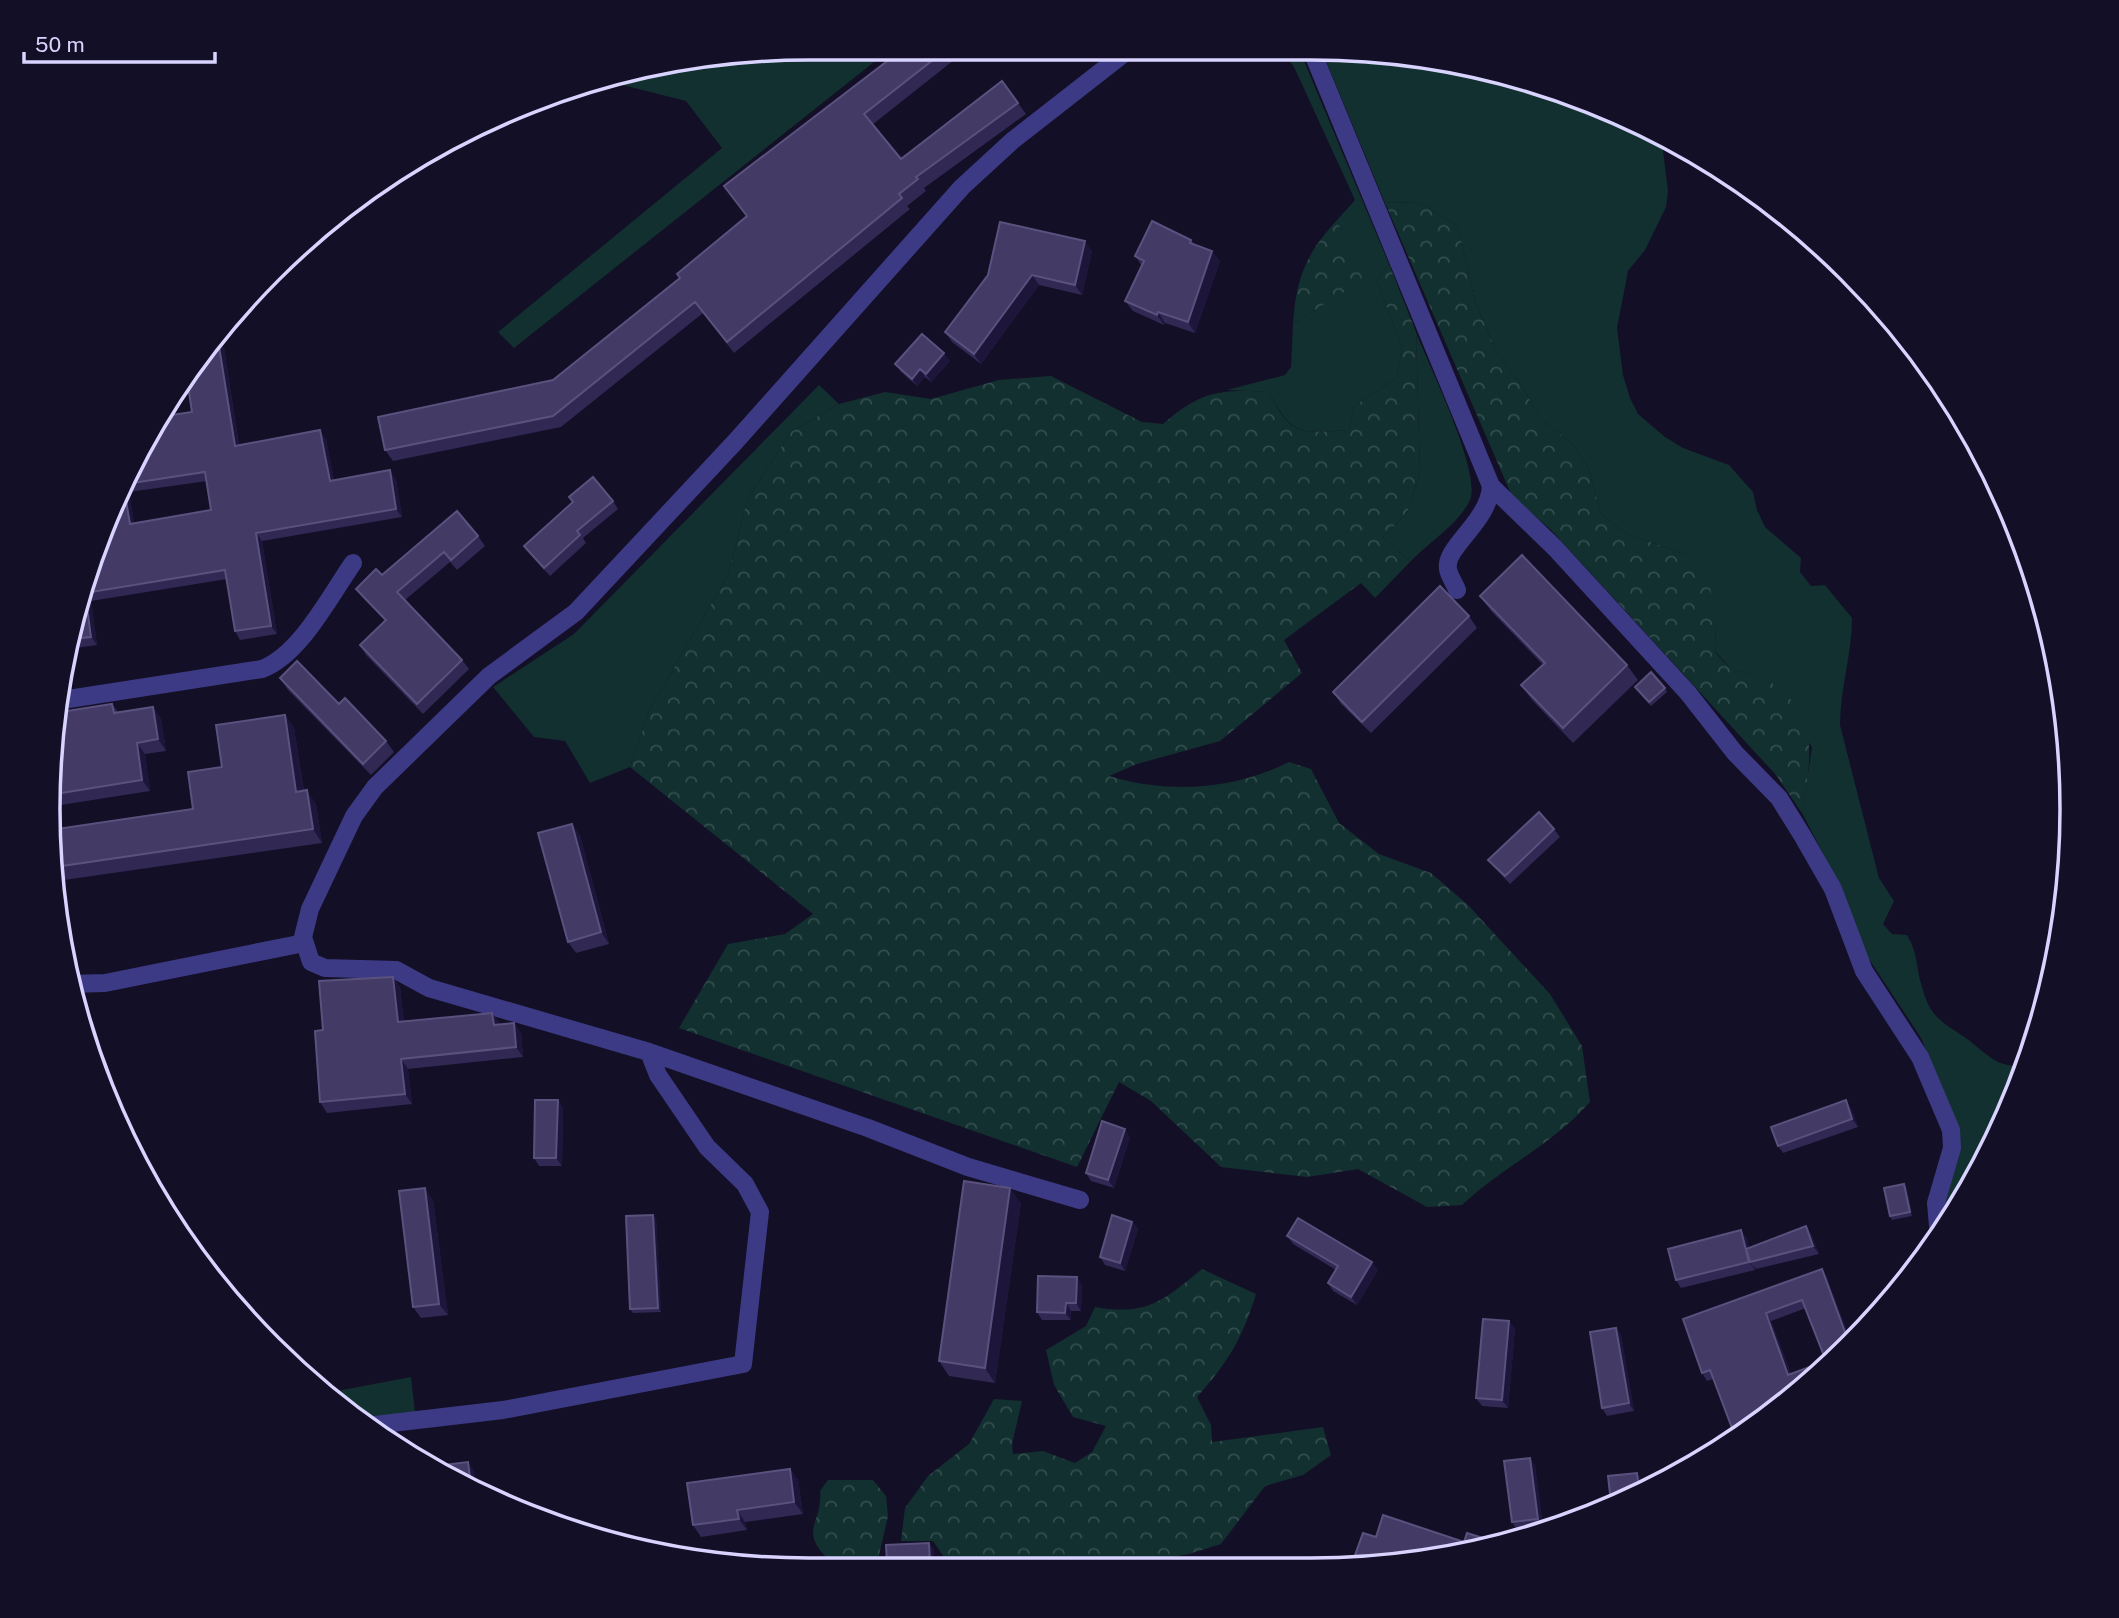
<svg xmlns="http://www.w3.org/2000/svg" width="2119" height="1618" font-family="'Public Sans',sans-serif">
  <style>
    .grass { fill: #12302f }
    .forest { fill: url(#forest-crowns) }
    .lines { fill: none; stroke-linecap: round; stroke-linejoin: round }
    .minor { stroke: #3d3a85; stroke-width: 18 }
    .wall { fill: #312854; fill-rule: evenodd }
    .shaded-wall { fill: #1d163a }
    .building { fill: #433a66; stroke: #5a527e; stroke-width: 2; fill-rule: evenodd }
    .rim { fill: none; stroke: #d9d4ff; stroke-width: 3.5 }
  </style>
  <defs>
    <pattern id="forest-crowns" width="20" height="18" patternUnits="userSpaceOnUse" patternTransform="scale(1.75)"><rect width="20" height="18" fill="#12302f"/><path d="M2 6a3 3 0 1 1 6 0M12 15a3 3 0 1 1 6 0" fill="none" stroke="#344d4e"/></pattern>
  </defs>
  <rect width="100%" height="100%" fill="#130f26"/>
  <path class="grass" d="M809,47H893L514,348L498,332L722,148L686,101L599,79L611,73Z
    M1282,49H1299L1389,264L1377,281L1402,347L1397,378L1354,406L1349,430C1301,433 1293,438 1269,392L1227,390L1285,375L1291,367L1293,324L1362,280L1337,220L1355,200L1295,69Z
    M1321,49H1359L1508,73L1647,126L1661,135L1668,191L1666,207L1645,250L1628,271L1617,328L1623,375L1630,398L1638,414L1665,437L1683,448L1729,465L1753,492L1757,510L1765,527L1801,558L1800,572L1811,586L1825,585L1852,618C1852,654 1840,689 1840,725L1879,878L1894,901L1883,924L1892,934L1907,935C1918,952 1916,969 1922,987C1930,1016 1940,1021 1963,1036C1984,1050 1996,1070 2024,1065L2014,1101L1960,1201L1943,1209L1954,1118L1921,1038L1867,956L1826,859L1802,813L1812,747L1758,675L1732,670L1715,651L1716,623L1684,554L1625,533L1601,514L1588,467L1572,444L1540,418L1520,383L1497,353L1475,302L1458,226L1419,202L1385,203Z
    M1416,332C1428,364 1482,472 1470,500C1459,524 1428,543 1410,562L1383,537L1407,513L1420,472Z
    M819,385L839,404L791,432L747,500L728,575L650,709L630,767L590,783L565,741L534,737L493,687L574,634Z
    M411,1377L415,1412L357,1418L326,1393Z"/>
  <path class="forest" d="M1419,202L1458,226L1475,302L1497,353L1520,383L1540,418L1572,444L1588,467L1601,514L1625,533L1684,554L1710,586L1716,623L1715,652C1720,657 1727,667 1734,670C1743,673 1753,672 1761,676C1823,712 1811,754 1802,813L1776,775L1551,530L1512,496L1385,203Z
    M1337,220L1363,280L1293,324C1296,278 1306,254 1337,220Z
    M1389,264L1416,332L1420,472L1407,513L1383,537L1410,562L1375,598L1361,583L1284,640L1302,673L1220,741L1137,764L1109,776C1168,794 1233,790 1289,762L1311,769L1339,823L1379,854L1431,873L1467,904L1550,994L1582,1046L1590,1102C1553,1144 1503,1167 1462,1205L1427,1207L1358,1169L1307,1177L1221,1167L1151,1101L1119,1082L1077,1167L679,1028L728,944L785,934L813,914L630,767L650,709L728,575L747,500L791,432L839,404L885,392L931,399L999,380L1051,376L1142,422L1163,424C1201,391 1220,389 1269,392C1292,438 1300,433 1349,430L1354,406L1397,378L1402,347L1377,281Z
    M1202,1269L1256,1294C1242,1339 1229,1361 1197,1397L1211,1425L1212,1442L1323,1427L1331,1455L1303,1475L1265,1486L1221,1544L1189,1554L1135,1564H949L933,1541H901L905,1508L928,1476L969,1444L994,1399L1022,1401L1012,1444L1013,1454L1043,1451L1075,1463L1092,1452L1106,1426L1073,1417L1054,1385L1046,1350L1086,1326L1095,1307C1147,1316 1163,1301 1202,1269Z
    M828,1480H873L886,1496L888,1516L877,1564H825L828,1559C798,1529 823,1524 820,1491Z"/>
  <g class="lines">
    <path class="minor" d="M1311,49L1491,486C1489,522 1444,547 1448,569C1449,576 1455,584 1457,590
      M1491,486L1555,548L1688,693L1735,753L1779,798L1802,835L1833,889L1864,971L1920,1057L1951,1130L1952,1148L1936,1203L1939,1238
      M62,700L262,669C300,655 330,596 353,563
      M70,984L105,983L304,943
      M1080,1200L968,1167L868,1128L649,1052L429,988L396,970L325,968L311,962L303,937L310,909L354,816L375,787L489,676L576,612L735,442L962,187L1012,141L1131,48
      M366,1426L503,1410L743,1364L760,1212L745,1184L707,1147L658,1075L649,1052"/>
  </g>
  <path class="wall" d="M946,48L954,60L872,125L901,159L1002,81L1026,114L924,188L926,191L907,206L910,209L734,353L703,313L561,427L393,461L385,450L553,380L679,278L747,216L724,186Z
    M1191,240L1195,245L1220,261L1195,333L1165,323L1164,325L1133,311L1125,301L1142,266L1135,256Z
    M1092,251L1082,295L1039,285L981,364L952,342L945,332L988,275Z
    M224,348L239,445L326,439L334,480L396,479L402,517L262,541L277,634L240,640L235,631L227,579L91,601L97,645L68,649L73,612L149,428L192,412ZM207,481L211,510L134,523L129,492Z
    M950,361L931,382L925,377L917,386L901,372L895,364Z
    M613,501L618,509L583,538L586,543L550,576L530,554L524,546Z
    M478,536L485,546L457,570L450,562L405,600L462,660L469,669L423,714L366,655L360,645L385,621L363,598L356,589L382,575Z
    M1480,596L1627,665L1638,680L1573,743L1532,700L1521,685L1543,665L1491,611Z
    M1469,616L1477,628L1371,733L1341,704L1333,692Z
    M280,678L339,704L386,741L394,752L371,775L288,690Z
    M1665,688L1667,692L1651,706L1638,691Z
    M112,704L118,712L161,718L166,751L145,754L150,791L48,807L60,712Z
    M285,715L294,728L304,791L316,804L322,843L57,881L50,830L193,809L222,767Z
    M1554,829L1560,837L1510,884L1494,867L1488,860Z
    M580,835L609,944L576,953L568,942Z
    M393,977L400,987L404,1022L492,1013L500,1024L514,1023L521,1033L523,1057L408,1069L412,1104L327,1113L320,1102L323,1030Z
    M558,1100L563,1108L562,1166H539L534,1158Z
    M1851,1108L1858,1127L1783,1153L1778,1146Z
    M1130,1137L1114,1188L1091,1181L1086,1173Z
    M1904,1184L1907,1188L1912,1216L1892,1220L1890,1216Z
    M433,1200L448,1315L421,1318L413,1307Z
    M1021,1203L995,1383L949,1376L939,1361Z
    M653,1215L656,1219L661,1312L633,1313L630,1309Z
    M1132,1222L1138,1229L1125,1271L1105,1265L1100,1257Z
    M1806,1226L1811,1234L1819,1254L1756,1269L1754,1266L1755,1270L1681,1288L1676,1280L1747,1238L1749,1248Z
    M1287,1236L1378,1270L1357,1305L1333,1291L1328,1283L1336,1270L1293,1244Z
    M1827,1277L1848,1348L1744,1433L1738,1436L1732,1428L1713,1379L1707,1381L1702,1373L1683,1319ZM1806,1308L1826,1361L1791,1374L1771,1321Z
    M1082,1285L1081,1311H1071V1320H1042L1037,1312Z
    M1509,1321L1515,1329L1508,1408L1482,1406L1476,1398Z
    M1616,1328L1621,1335L1634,1411L1607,1416L1602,1408Z
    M1535,1465L1543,1527L1517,1530L1512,1522Z
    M790,1469L798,1480L803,1514L745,1522L747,1530L701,1537L693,1525Z
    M1464,1542L1499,1543L1409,1564H1362L1355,1555Z"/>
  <path class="shaded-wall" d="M1085,241L1092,251L1082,295L1075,285Z
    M1212,251L1220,261L1195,333L1188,322Z
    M1032,275L1039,285L981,364L974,354Z
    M1158,312L1165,323L1164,325L1157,315Z
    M218,340L224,348L240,454L235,446Z
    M944,353L950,361L931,382L926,374Z
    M920,369L925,377L917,386L912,379Z
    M320,430L326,439L336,489L330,481Z
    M390,470L396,479L402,517L396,509Z
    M125,486L129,492L136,533L130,524L124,489Z
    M256,533L262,541L277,634L271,626Z
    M85,593L91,601L97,645L91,637Z
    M153,707L161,718L166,751L158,739Z
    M285,715L294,728L306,805L296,792Z
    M137,743L145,754L150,791L142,780Z
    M307,790L316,804L322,843L313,829Z
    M572,824L580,835L609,944L601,932Z
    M393,977L400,987L405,1033L398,1022Z
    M492,1013L499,1023L501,1035L494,1025Z
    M514,1023L521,1033L523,1057L516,1047Z
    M401,1059L408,1069L412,1104L405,1094Z
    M558,1100L563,1108L562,1166L556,1158Z
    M1846,1100L1851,1108L1858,1127L1852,1119Z
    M1125,1129L1130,1137L1114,1188L1108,1180Z
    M1904,1184L1907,1188L1912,1216L1910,1212Z
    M425,1188L433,1200L448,1315L439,1304Z
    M1010,1188L1021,1203L995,1383L985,1368Z
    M653,1215L656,1219L661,1312L658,1308Z
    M1132,1222L1138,1229L1125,1271L1120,1263Z
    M1806,1226L1811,1234L1819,1254L1813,1246Z
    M1741,1230L1747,1238L1752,1261L1750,1262L1755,1270L1749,1262Z
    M1372,1262L1378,1270L1357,1305L1351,1297Z
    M1822,1269L1827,1277L1852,1343L1850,1346Z
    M1077,1277L1082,1285L1081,1311L1076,1303Z
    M1066,1303L1071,1311V1320L1065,1313Z
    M1766,1313L1771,1321L1794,1383L1788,1375Z
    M1509,1321L1515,1329L1508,1408L1502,1400Z
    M1616,1328L1621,1335L1634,1411L1629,1403Z
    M1530,1458L1535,1465L1543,1527L1538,1519Z
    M468,1462L474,1470L476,1487L471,1485Z
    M790,1469L798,1480L803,1514L794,1502Z
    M1637,1473L1643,1481V1487L1639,1489Z
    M737,1510L745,1522L747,1530L739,1519Z
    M929,1543L934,1550L935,1564H930Z
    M1390,1557L1396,1564H1388Z"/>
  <path class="building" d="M892,47L946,48L947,49L864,114L901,159L1002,81L1018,103L916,177L918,179L899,194L902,198L727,342L695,302L553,416L385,450L378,417L553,380L680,278L677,274L747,216L724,186L895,55L890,49Z
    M1152,221L1191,240L1190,243L1212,251L1188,322L1158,312L1157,315L1125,301L1144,261L1135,256Z
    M1000,222L1085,241L1075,285L1032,275L974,354L945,332L988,275Z
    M922,334L944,353L926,374L920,369L912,379L895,364Z
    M217,340H218L235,446L320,430L330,481L390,470L396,509L256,533L271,626L235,631L225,570L85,593L91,637L70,639L73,612L124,489L130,524L211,510L205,472L126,484L149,428L158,417L192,412L187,379Z
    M593,477L613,501L577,531L580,535L544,568L524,546L573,502L569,497Z
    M457,511L478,536L451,560L444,552L397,592L462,660L417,704L360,645L386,620L356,589L376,569L382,575Z
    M1522,555L1627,665L1563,728L1521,685L1545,663L1480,596Z
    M1440,586L1469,616L1362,722L1333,692Z
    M297,661L339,704L345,698L386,741L363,764L280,678Z
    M1651,672L1665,688L1649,702L1635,687Z
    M112,704L114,713L153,707L158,739L137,743L142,780L49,795L60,712Z
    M285,715L296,792L307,790L313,829L55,867L50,830L193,809L188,772L222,767L216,725Z
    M1539,812L1554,829L1505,876L1488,860Z
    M572,824L601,932L568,942L538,833Z
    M393,977L398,1022L492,1013L494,1025L514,1023L516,1047L401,1059L405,1094L320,1102L315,1031L323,1030L319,981Z
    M535,1100H558L556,1158H534Z
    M1846,1100L1852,1119L1778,1146L1771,1127Z
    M1102,1121L1125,1129L1108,1180L1086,1173Z
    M964,1181L1010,1188L985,1368L939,1361Z
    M1904,1184L1910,1212L1890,1216L1884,1188Z
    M425,1188L439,1304L413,1307L399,1191Z
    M653,1215L658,1308L630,1309L626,1216Z
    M1112,1215L1132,1222L1120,1263L1100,1257Z
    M1298,1218L1372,1262L1351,1297L1328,1283L1338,1266L1287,1236Z
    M1806,1226L1813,1246L1750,1262L1746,1249Z
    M1741,1230L1749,1262L1676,1280L1668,1249Z
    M1822,1269L1850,1346L1767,1415L1732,1428L1710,1370L1702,1373L1683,1319ZM1802,1300L1826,1361L1788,1375L1766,1313Z
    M1038,1276L1077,1277L1076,1303H1066L1065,1313L1037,1312Z
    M1483,1319L1509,1321L1502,1400L1476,1398Z
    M1616,1328L1629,1403L1602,1408L1590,1332Z
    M1530,1458L1538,1519L1512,1522L1504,1461Z
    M468,1462L471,1485L434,1466Z
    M790,1469L794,1502L737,1510L739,1519L693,1525L687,1483Z
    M1637,1473L1639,1489L1611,1503L1608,1476Z
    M1383,1515L1464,1542L1467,1533L1499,1543L1412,1564L1390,1557L1388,1564H1384L1355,1555L1363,1533L1376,1537Z
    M929,1543L930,1564H887L886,1545Z"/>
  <path d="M0 0H2119V1618H0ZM809 60H1311A749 749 0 0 1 2060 809V809A749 749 0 0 1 1311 1558H809A749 749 0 0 1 60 809V809A749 749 0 0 1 809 60Z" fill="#130f26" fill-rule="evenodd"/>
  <path class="rim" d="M809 60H1311A749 749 0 0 1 2060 809V809A749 749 0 0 1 1311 1558H809A749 749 0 0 1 60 809V809A749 749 0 0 1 809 60Z"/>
  <path d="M24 52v10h191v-10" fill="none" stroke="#d9d4ff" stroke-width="3.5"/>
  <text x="35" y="52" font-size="21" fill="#d9d4ff" stroke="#130f26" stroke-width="5" paint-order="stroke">50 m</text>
</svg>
